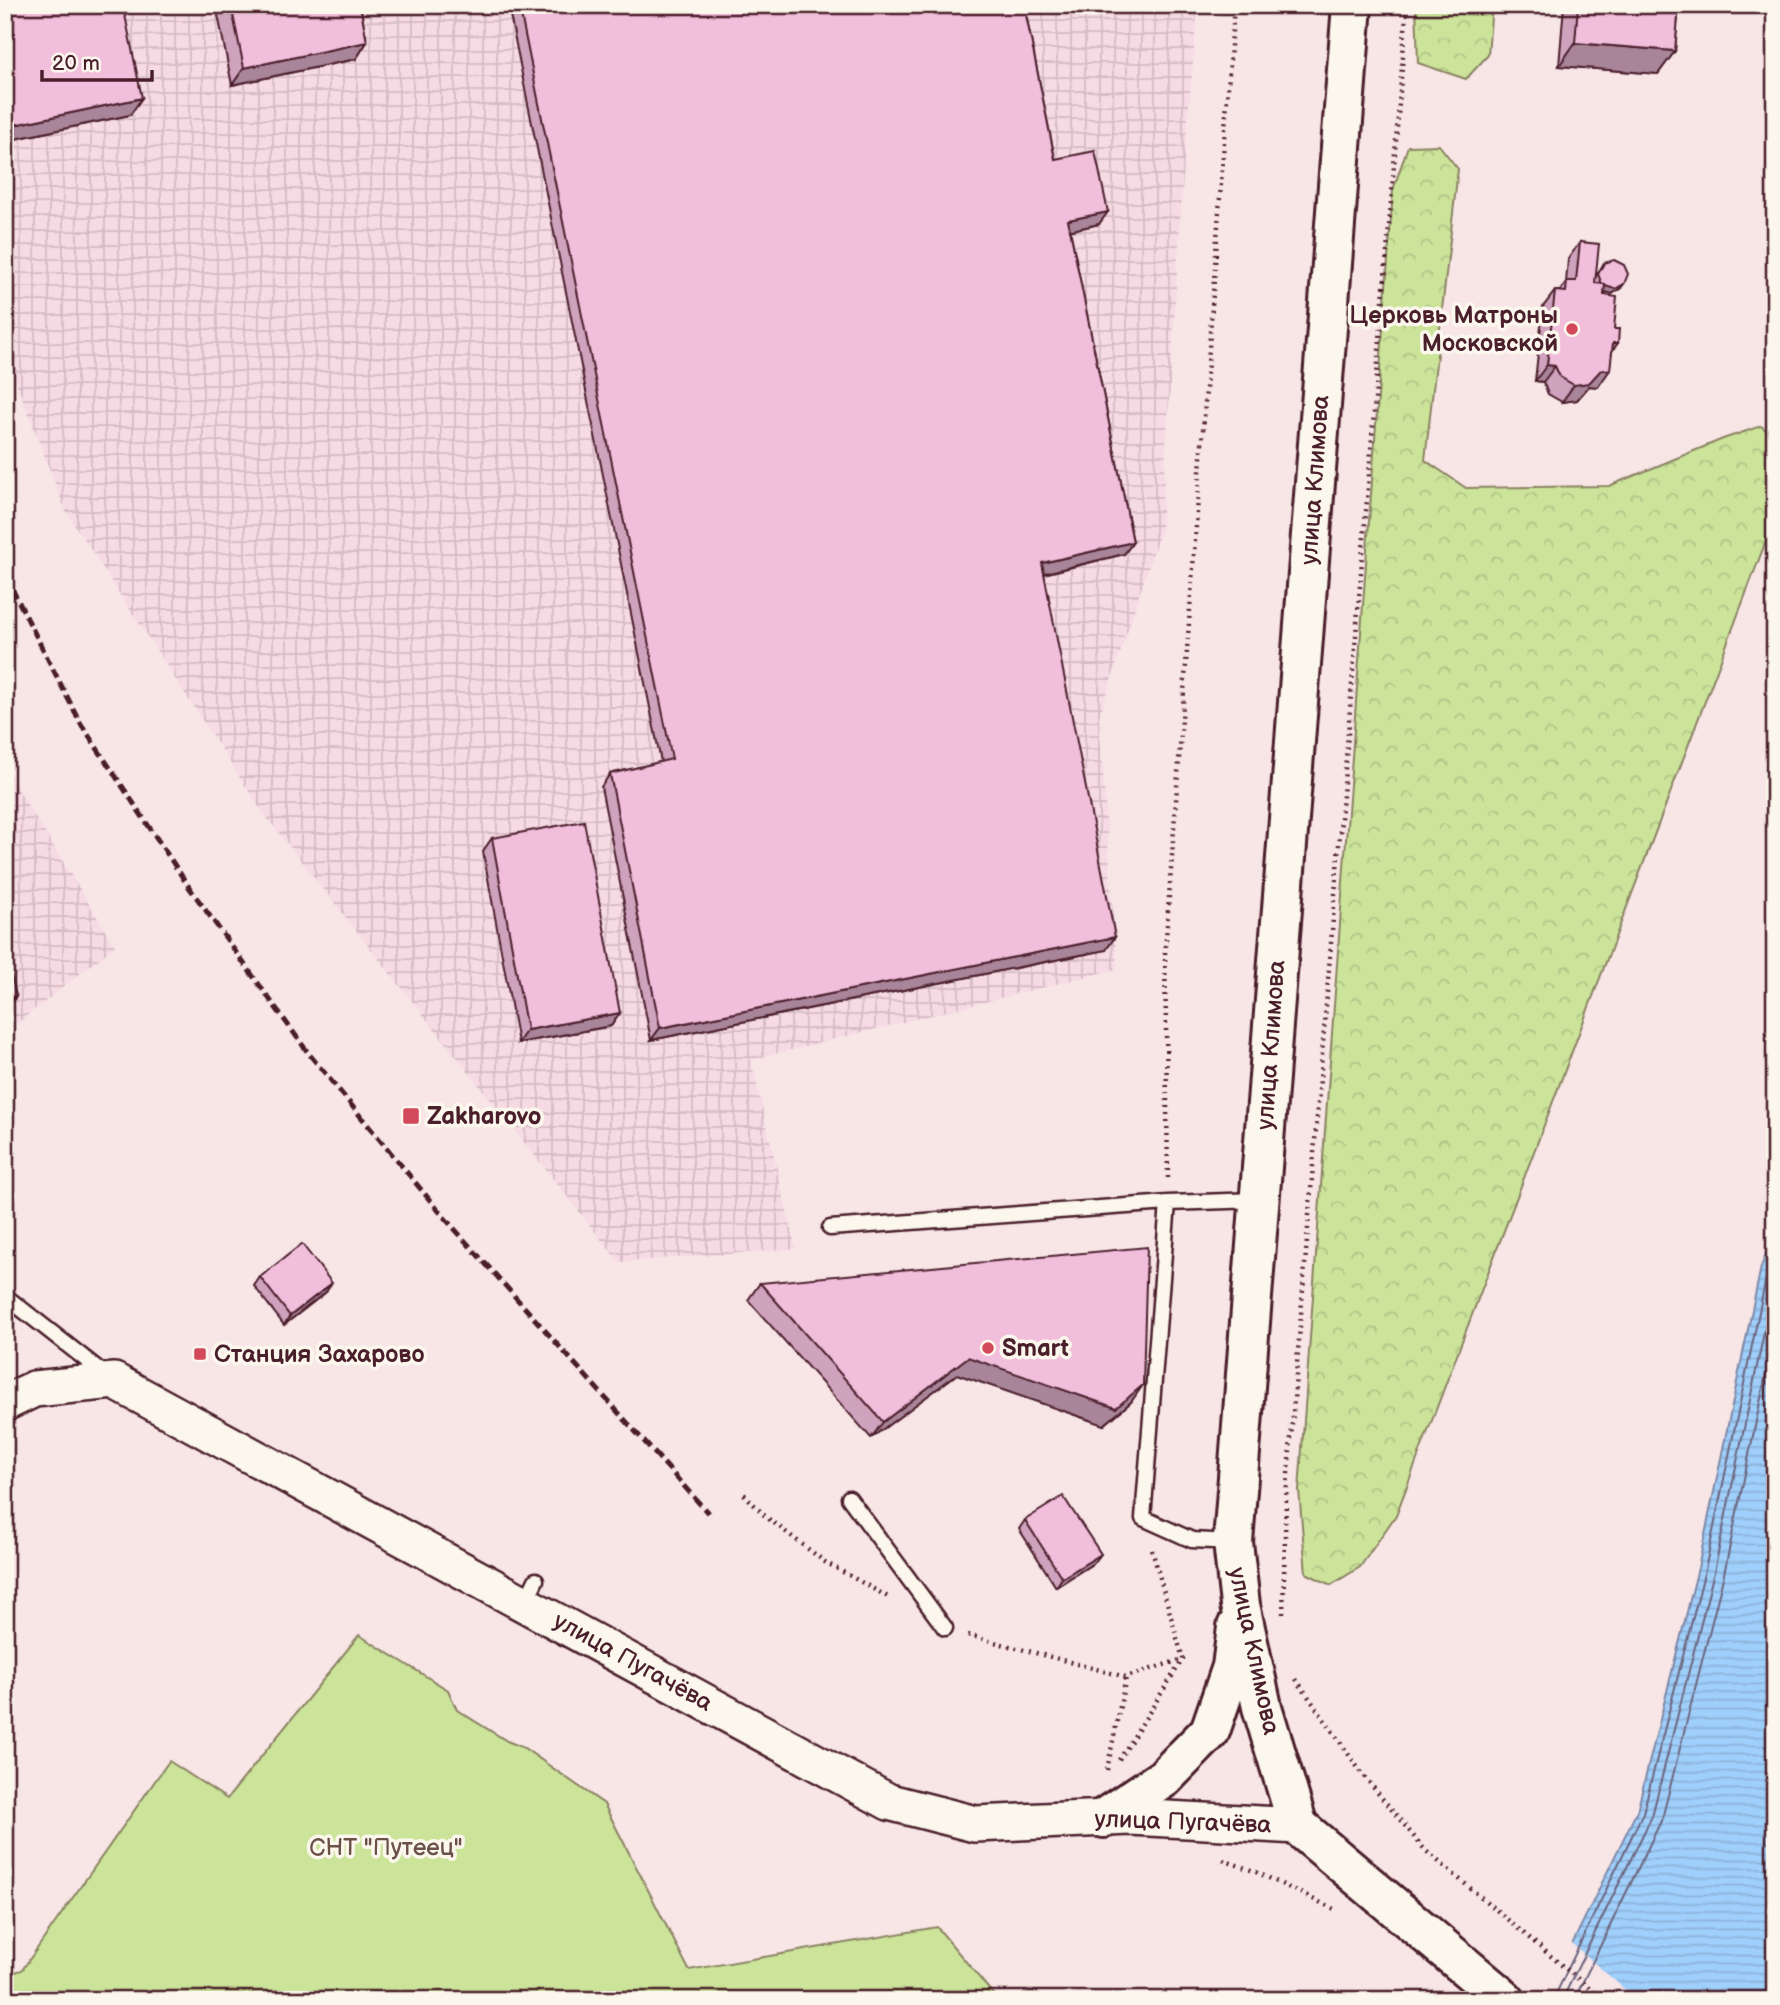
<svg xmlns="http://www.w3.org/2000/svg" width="1780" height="2005" font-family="'Balsamiq Sans',sans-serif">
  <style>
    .industrial { fill: url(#industrial-grid) }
    .green { fill: #cbe49a; stroke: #8a8262; stroke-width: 2 }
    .forest { fill: url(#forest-crowns); stroke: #8a8262; stroke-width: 2 }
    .water { fill: url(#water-rules); stroke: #7d89a8; stroke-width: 2 }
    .pier { fill: #f8e6e7 }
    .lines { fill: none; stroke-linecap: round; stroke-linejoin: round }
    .shore { stroke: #6c657e; stroke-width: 2 }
    .service-casing { stroke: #4a1f2b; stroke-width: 19 }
    .tertiary-casing { stroke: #4a1f2b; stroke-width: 40 }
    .secondary-casing { stroke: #4a1f2b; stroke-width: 44 }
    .path { stroke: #4a1f2b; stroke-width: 4.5; stroke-dasharray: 2 5; stroke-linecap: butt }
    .service { stroke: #fbf7ec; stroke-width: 14 }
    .tertiary { stroke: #fbf7ec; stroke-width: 35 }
    .secondary { stroke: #fbf7ec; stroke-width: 38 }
    .rail { stroke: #4a1f2b; stroke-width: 5; stroke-dasharray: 10 5; stroke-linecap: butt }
    .wall { fill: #cfa3bd; stroke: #4a1f2b; stroke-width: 2 }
    .shaded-wall { fill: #a9859a; stroke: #4a1f2b; stroke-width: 2 }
    .building { fill: #f1bedc; stroke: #4a1f2b; stroke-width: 2 }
    .poi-dot { fill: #d1495b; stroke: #fbf7ec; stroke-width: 2.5 }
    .labels { text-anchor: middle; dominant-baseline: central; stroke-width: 7; stroke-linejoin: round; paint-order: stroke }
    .poi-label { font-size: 24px; font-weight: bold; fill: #4a1f2b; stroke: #fbf7ec; text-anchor: start }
    .street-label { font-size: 24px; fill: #4a1f2b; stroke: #fbf7ec }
    .park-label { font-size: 24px; fill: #6a5047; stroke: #fbf7ec }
  </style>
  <defs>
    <pattern id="industrial-grid" width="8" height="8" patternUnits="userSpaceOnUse" patternTransform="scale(1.75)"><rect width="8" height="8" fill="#f6dae4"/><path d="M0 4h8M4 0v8" fill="none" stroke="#d4bbc4"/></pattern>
    <pattern id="forest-crowns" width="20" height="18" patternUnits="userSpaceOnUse" patternTransform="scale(1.75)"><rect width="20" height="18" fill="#cbe49a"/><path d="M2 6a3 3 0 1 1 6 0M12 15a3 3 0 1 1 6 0" fill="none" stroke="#b0c385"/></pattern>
    <pattern id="water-rules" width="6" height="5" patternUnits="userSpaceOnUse" patternTransform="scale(1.75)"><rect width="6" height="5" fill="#9fcffb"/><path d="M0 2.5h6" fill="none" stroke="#8ab1d7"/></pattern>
  </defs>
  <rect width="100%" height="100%" fill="#f8e6e7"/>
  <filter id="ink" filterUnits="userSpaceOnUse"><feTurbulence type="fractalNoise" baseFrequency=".0143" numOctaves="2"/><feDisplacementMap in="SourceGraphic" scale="14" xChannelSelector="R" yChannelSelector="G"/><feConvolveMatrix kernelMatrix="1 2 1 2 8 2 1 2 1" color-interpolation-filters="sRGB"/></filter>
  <g filter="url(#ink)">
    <path class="industrial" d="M5,5H1198L1184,161L1161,529L1099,717L1117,969L751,1060L796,1249L619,1262L263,813L66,512L5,353Z
      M5,768L115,946L5,1033Z"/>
    <path class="green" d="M359,1635L448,1690L457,1710L507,1741L524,1748L604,1804L689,1970L937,1927L998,2000H5V1975L22,1970L169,1761L227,1799Z"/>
    <path class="forest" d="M1416,5H1492L1488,55L1466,79L1418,63Z
      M1439,145L1458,169L1425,460L1466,488L1609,486L1723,439L1761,426L1775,437V517L1396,1515L1360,1567L1331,1585L1306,1573L1299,1490L1393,190L1408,146Z"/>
    <path class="water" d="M1775,1231V2000H1545L1637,1811L1698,1568L1761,1267Z"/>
    <path class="pier" d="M1569,1941L1637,2000H1541Z"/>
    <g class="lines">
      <path class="shore" d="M1553,2000L1643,1813L1705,1570L1768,1269L1775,1251
        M1562,2000L1652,1816L1714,1572L1775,1280
        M1574,2000L1662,1819L1724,1574L1775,1331"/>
      <g class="service-casing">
        <path id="service" d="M1168,1203L1143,1518L1192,1540L1232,1542
          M830,1228L1168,1203L1258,1200
          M5,1296L107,1376
          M849,1498L945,1628
          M525,1603L536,1580"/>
      </g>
      <g class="tertiary-casing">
        <path id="tertiary" d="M5,1403L34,1389L114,1381L889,1802L975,1824L1130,1817L1298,1826"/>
      </g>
      <g class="secondary-casing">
        <path id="secondary" d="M1352,5L1233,1542L1240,1605L1262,1707L1298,1826L1505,2000
          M1104,1818L1164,1778L1210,1731L1232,1667L1237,1627"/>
      </g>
      <path class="path" d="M1168,1178L1165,952L1234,5
        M744,1494L765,1516L825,1562L888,1597
        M1283,1614L1286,1499L1407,5
        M968,1635L1126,1677L1183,1659
        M1296,1679L1363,1775L1425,1850L1603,2000
        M1119,1760L1183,1659L1152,1550
        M1107,1770L1126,1677
        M1223,1860L1254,1871L1336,1910"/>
      <use href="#service" class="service"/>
      <use href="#tertiary" class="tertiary"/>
      <use href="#secondary" class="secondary"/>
      <path class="rail" d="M5,575L81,724L189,887L309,1054L443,1216L708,1513"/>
    </g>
    <path class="wall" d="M5,5L130,115L5,141Z
      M216,5H360L367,42L356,59L232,85Z
      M508,5H1024L1055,159L1099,224L1070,230L1133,542L1124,554L1044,574L1106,950L651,1040L601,787L610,774L661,762Z
      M1564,5H1679L1675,51L1658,74L1559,66Z
      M1580,242L1595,278L1604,263L1621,288L1612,294L1605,291L1612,352L1598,387L1589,386L1577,400L1562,402L1548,394L1543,382L1535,381L1543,307L1555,291H1560L1566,283L1568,259Z
      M492,838L620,1013L611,1026L518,1043L483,851Z
      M260,1277L326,1292L284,1325L254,1286Z
      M760,1283L1131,1402L1104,1425L957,1374L871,1438L748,1300Z
      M1025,1520L1095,1562L1056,1587L1019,1529Z"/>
    <path class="shaded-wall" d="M367,42L356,59L232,85L244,68Z
      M1575,43L1675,51L1658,74L1559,66Z
      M142,98L130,115L5,141V137L14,125Z
      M1108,212L1099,224L1059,233L1068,220Z
      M1624,284L1621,288L1612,294L1600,290L1603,285Z
      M1613,343H1618L1606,360Z
      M1547,365L1555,366L1543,382L1535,381Z
      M1601,370H1610L1598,387L1589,386L1577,400L1562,402L1574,385Z
      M1133,542L1124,554L1033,576L1042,563Z
      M1115,937L1106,950L651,1040L660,1028Z
      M16,996L7,1009H5V998Z
      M620,1013L611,1026L518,1043L527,1030Z
      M332,1283L326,1292L284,1325L290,1316Z
      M968,1357L1143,1385L1131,1402L1104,1425L957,1374L871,1438L883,1422Z
      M1101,1554L1095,1562L1056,1587L1062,1578Z"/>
    <path class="building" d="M5,5H123L142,98L14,125L5,83Z
      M231,5H360L367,42L244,68Z
      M519,5H1024L1055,159L1095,151L1108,212L1068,220L1133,542L1042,563L1115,937L660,1028L610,774L672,759Z
      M1578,5H1679L1675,51L1575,43Z
      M1580,242L1599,244L1595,283L1605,284L1604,295L1617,297L1614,329H1619L1618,343H1613L1610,370H1601L1589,383L1574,385L1560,377L1555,366L1547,365L1555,291L1566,292L1567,281H1576Z
      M1614,260L1624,265L1628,274L1624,284L1615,289L1605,286V284H1602L1598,274L1604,263Z
      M584,821L620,1013L527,1030L492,838Z
      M5,948L16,996L5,998Z
      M302,1244L332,1283L290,1316L260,1277Z
      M1147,1247L1143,1385L1116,1408L968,1357L883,1422L760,1283Z
      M1063,1496L1101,1554L1062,1578L1025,1520Z"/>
  </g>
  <g class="poi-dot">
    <circle cx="1572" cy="329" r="7"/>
    <rect x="402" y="1107" width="18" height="18" rx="3.5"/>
    <circle cx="988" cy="1348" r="7"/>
    <rect x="193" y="1347" width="14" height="14" rx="3.5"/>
  </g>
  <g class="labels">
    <g class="poi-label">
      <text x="1558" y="315" text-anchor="end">Церковь Матроны<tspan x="1558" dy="28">Московской</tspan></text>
      <text x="427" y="1116">Zakharovo</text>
      <text x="1002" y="1348">Smart</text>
      <text x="214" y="1354">Станция Захарово</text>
    </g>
    <g class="street-label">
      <text transform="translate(1315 480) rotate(-86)">улица Климова</text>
      <text transform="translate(1271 1045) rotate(-86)">улица Климова</text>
      <text transform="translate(1254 1651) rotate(78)">улица Климова</text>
      <text transform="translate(633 1662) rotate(29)">улица Пугачёва</text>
      <text transform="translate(1183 1822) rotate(2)">улица Пугачёва</text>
    </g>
    <g class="park-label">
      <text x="386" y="1847">СНТ "Путеец"</text>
    </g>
  </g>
  <rect width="1780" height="2005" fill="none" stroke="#fbf7ec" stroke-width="28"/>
  <rect x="14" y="14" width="1752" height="1977" fill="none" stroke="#4a1f2b" stroke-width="2.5" filter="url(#ink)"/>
  <path d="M42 70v10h110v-10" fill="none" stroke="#4a1f2b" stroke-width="3.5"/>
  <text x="52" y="70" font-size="21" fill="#4a1f2b" stroke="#fbf7ec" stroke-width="5" paint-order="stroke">20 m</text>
</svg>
